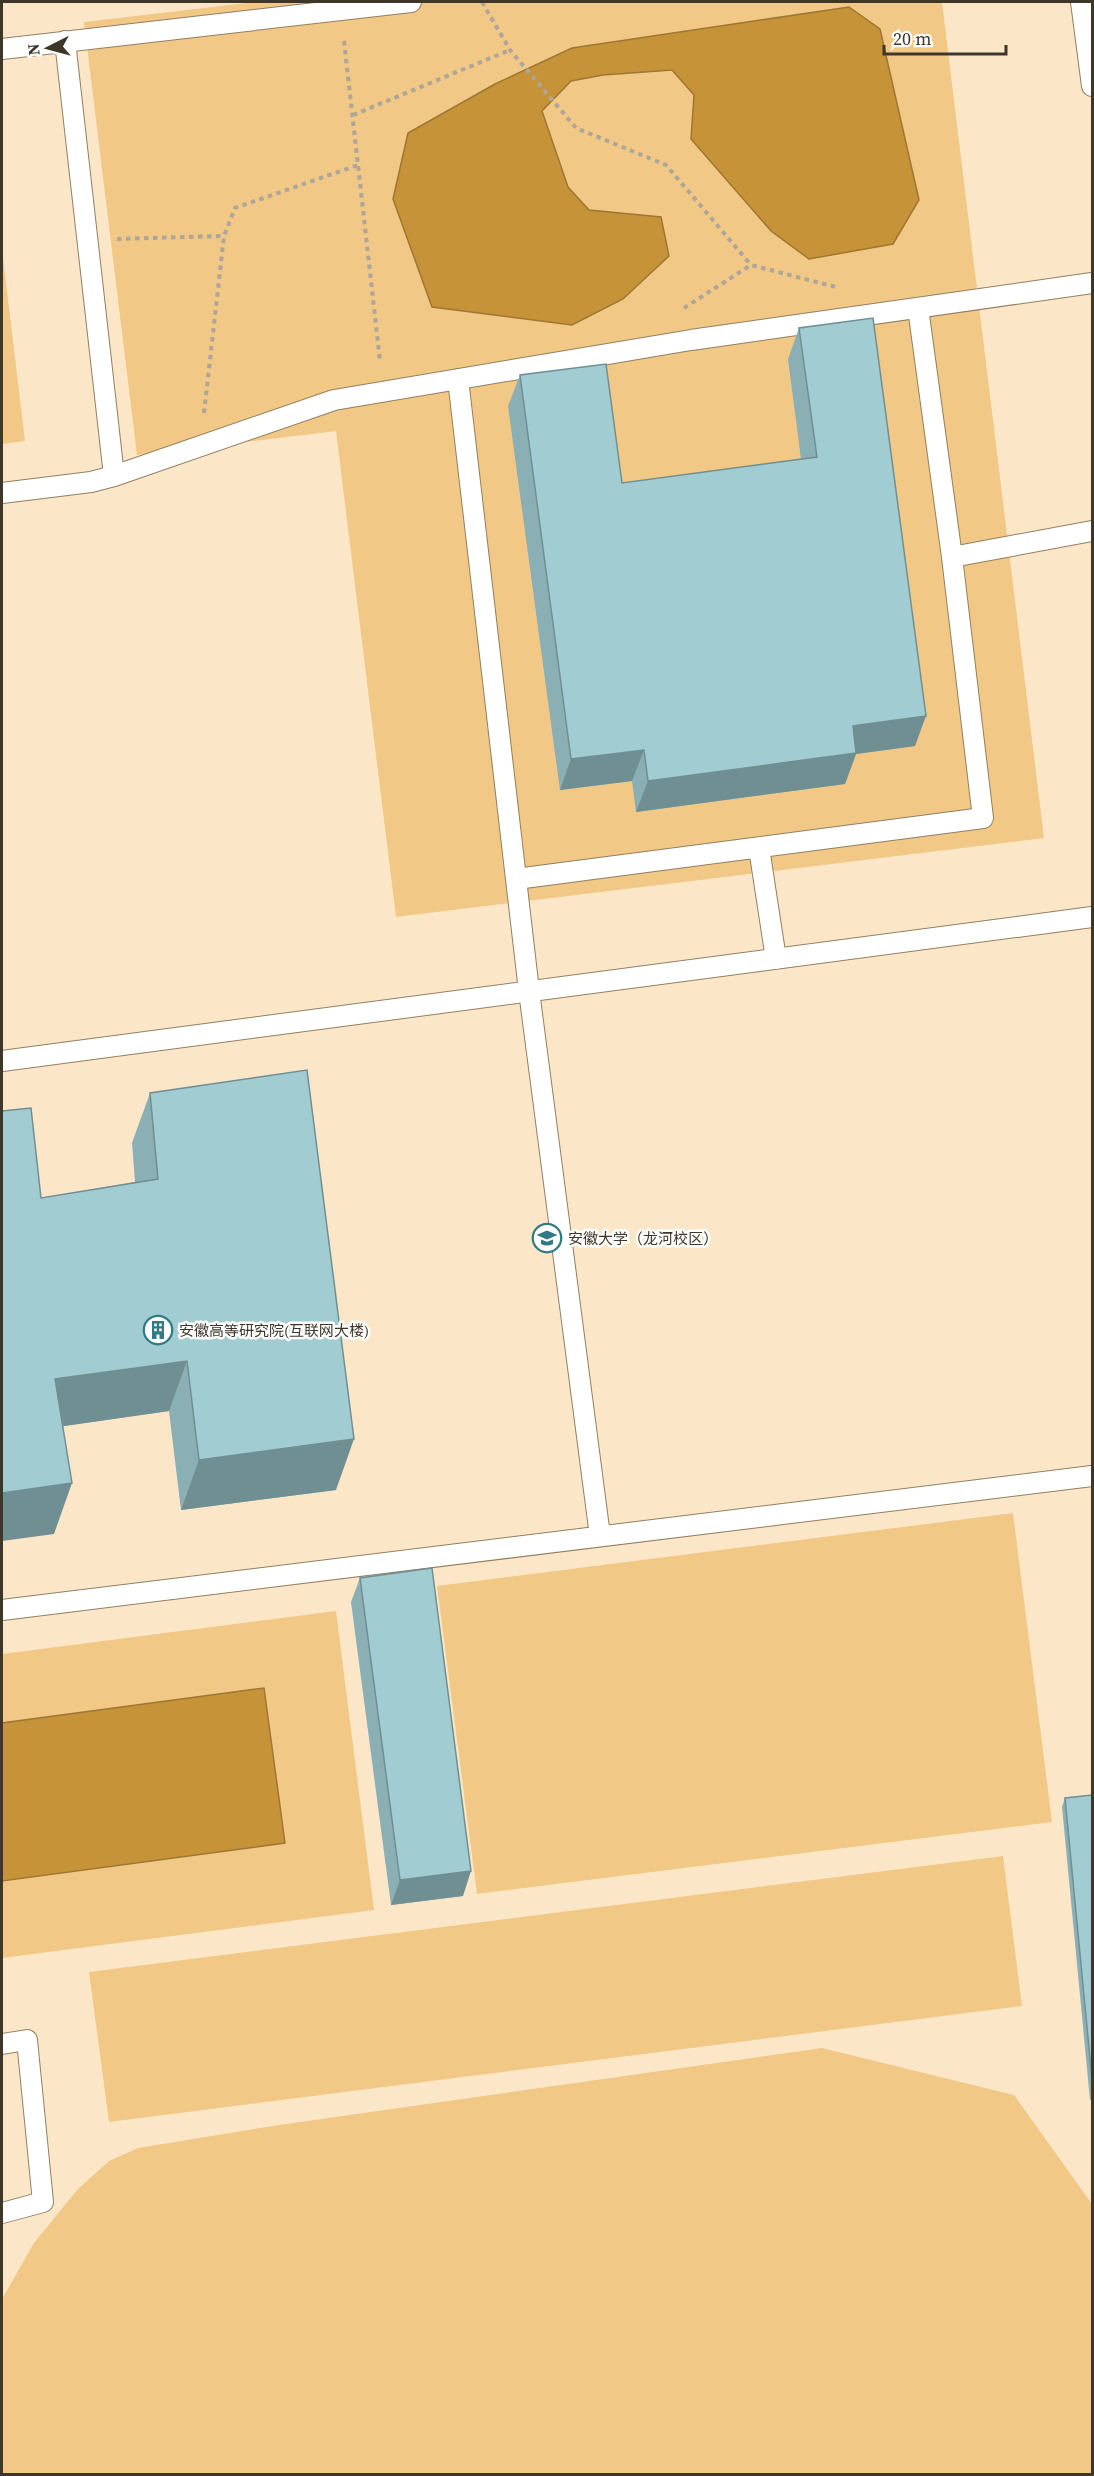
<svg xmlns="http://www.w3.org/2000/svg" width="1094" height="2476" font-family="'Source Serif 4','Noto Sans SC',serif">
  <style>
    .built { fill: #fbe7c8 }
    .green { fill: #f1c885 }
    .water { fill: #c69338; stroke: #9e7734; stroke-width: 1.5 }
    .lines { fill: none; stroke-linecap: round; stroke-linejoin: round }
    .service-casing { stroke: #927f62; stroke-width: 22 }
    .path { stroke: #aea699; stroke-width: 4; stroke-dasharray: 4.5 4.5; stroke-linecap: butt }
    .service { stroke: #fff; stroke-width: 20 }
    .wall { fill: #8aafb5 }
    .shaded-wall { fill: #708f93 }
    .building { fill: #a0ccd2; stroke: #708f93; stroke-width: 1.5 }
    .labels { text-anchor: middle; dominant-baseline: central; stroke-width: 5; stroke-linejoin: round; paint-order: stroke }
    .poi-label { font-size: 15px; fill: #3f362a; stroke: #fff; text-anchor: start }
  </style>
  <rect width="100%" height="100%" fill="#fdf5e8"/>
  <path class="built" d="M2,2H1092V2474H2Z"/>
  <path class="green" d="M255,2H942L1044,838L396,917L336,431L137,455L84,22Z
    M2,249L25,441L2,444Z
    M1013,1513L1052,1822L477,1894L437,1586Z
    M336,1611L374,1910L2,1958V1654Z
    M1003,1856L1022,2006L109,2122L89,1972Z
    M822,2048L1014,2095L1092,2204V2474H2V2299L34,2243L77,2190L109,2161L138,2148L279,2125Z"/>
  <path class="water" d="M849,7L880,29L919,200L893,244L809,259L771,231L691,139L694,95L672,70L603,75L571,81L542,111L568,187L589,210L661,217L669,256L623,299L572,325L432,307L393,199L408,133L495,84L572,48Z
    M264,1688L285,1843L2,1881V1723Z"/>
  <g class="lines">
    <g class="service-casing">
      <path id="service" d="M1081,2L1092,86
        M65,41L114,476
        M2,49L411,2
        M458,379L529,991L600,1536
        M2,493L91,482L114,476L334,400L691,340L1092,283
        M952,557L1092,531
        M759,848L776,959
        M516,879L983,818L952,557L918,308
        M2,1061L1092,917
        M2,1610L1092,1476
        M2,2044L27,2040L43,2202L2,2213"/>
    </g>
    <path class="path" d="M482,2L510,50L576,128L666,165L751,265
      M344,41L380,361
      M353,115L510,50
      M117,239L224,236
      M684,308L751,265L836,287
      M204,413L224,236L235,208L358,165"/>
    <use href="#service" class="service"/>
  </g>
  <path class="wall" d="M799,328L915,746L856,754L845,784L636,812L632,781L560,790L508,406L520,375L622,483L801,459L788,359Z
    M150,1093L336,1490L181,1510L169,1411L63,1426L54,1534L41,1198L135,1182L132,1143Z
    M360,1578L463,1896L391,1905L351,1602Z
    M1092,1795V2099L1090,2100L1062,1807L1065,1798Z"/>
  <path class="shaded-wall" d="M926,716L915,746L856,754L845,784L636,812L648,781L853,726Z
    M644,750L632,781L560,790L571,759Z
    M187,1361L169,1411L37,1430L55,1379Z
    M354,1439L336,1490L181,1510L199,1460Z
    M72,1483L54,1534L2,1541V1493Z
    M471,1871L463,1896L391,1905L400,1880Z"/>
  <path class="building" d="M873,318L926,716L853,726L856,753L648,781L644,750L571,759L520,375L606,364L622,483L817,457L799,328Z
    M307,1070L354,1439L199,1460L187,1361L55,1379L72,1483L2,1493V1111L31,1108L41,1198L158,1179L150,1093Z
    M432,1568L471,1871L400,1880L360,1578Z
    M1092,1795V2079L1065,1798Z"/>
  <defs>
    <g id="university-ring" transform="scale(1.5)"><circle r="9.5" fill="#fff" stroke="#327a84" stroke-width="1.5"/><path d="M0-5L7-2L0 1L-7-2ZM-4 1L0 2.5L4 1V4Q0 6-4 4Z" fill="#327a84"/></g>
    <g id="building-ring" transform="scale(1.5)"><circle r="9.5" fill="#fff" stroke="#327a84" stroke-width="1.5"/><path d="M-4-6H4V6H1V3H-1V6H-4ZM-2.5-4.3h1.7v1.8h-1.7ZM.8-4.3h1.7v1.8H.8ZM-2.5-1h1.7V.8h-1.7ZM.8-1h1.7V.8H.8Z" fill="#327a84"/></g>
  </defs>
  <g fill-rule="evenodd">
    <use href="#university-ring" x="547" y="1238"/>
    <use href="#building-ring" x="158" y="1330"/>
  </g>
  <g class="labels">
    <g class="poi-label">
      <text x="568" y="1238">安徽大学（龙河校区）</text>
      <text x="179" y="1330">安徽高等研究院(互联网大楼)</text>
    </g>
  </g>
  <rect width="1094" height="2476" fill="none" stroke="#3f362a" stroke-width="6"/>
  <g transform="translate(48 48) rotate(264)" stroke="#ffffff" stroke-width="4.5" paint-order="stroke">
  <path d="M0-4.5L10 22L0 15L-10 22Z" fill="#3f362a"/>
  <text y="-9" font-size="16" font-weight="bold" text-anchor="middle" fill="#3f362a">N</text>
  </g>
  <path d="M884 45v9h122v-9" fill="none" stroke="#3f362a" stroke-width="3"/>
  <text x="893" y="45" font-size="18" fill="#3f362a" stroke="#ffffff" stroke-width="4.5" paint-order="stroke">20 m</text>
</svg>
